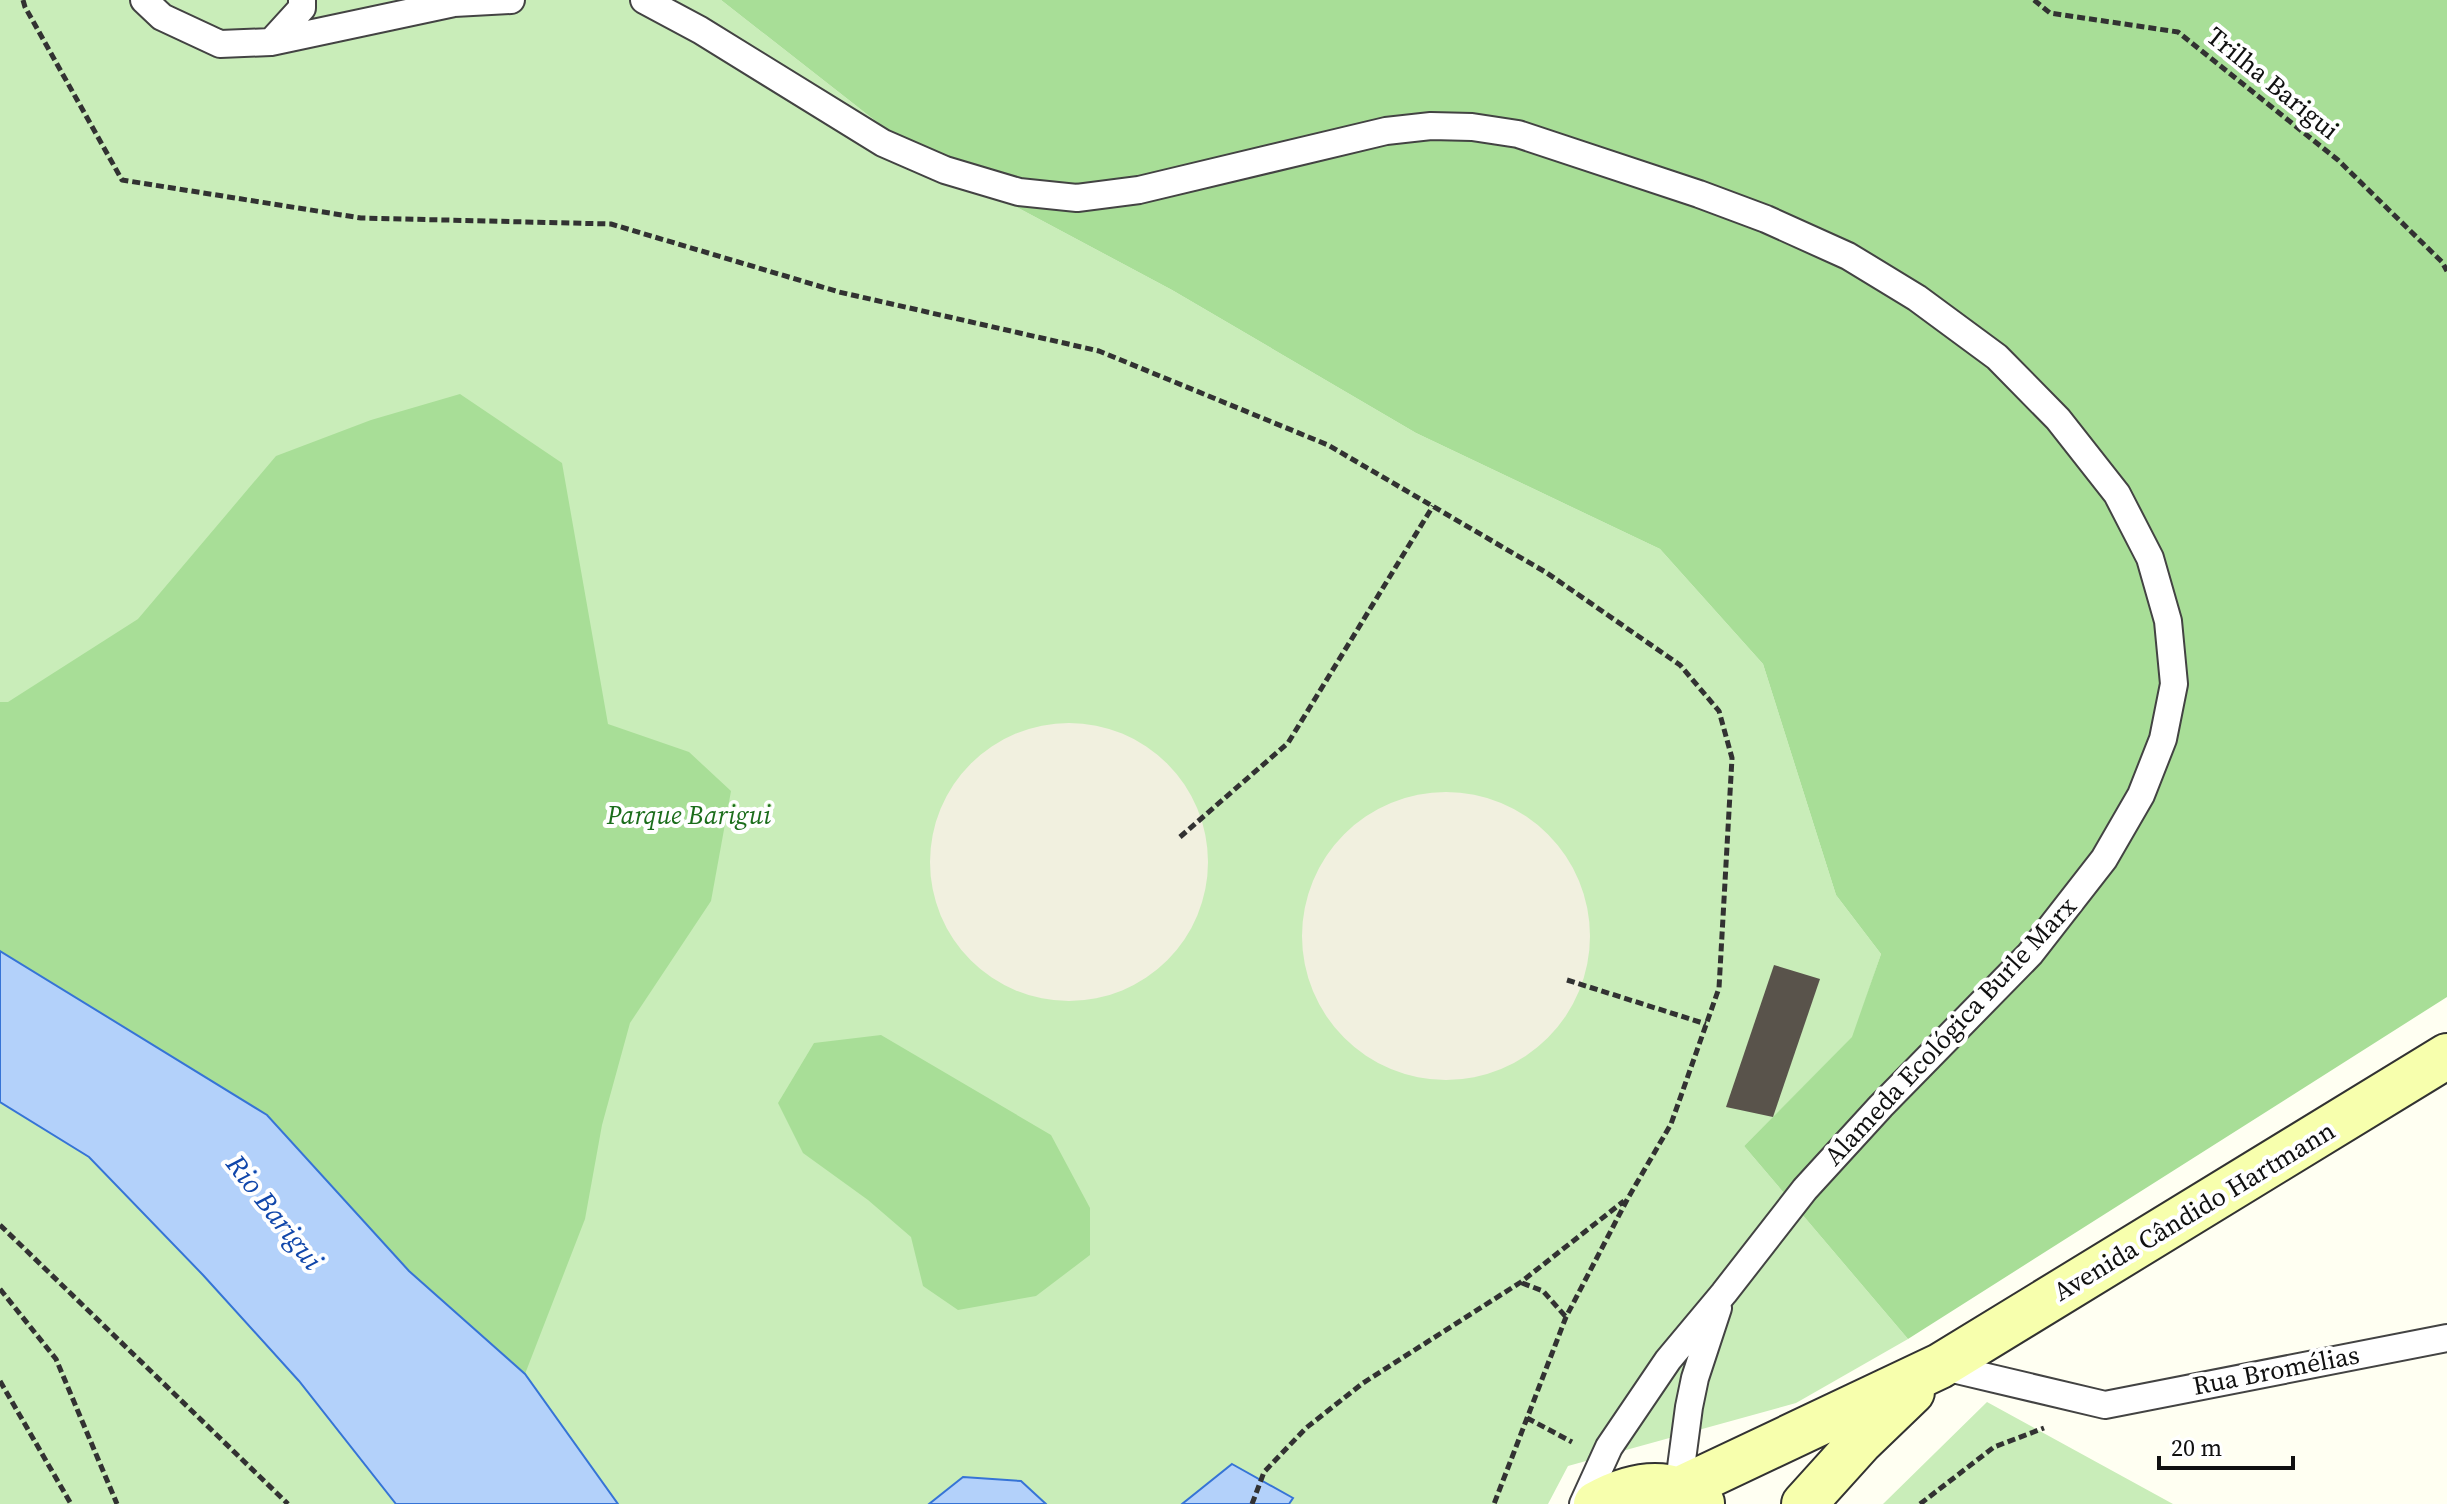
<svg xmlns="http://www.w3.org/2000/svg" width="2447" height="1504" font-family="'Source Serif 4',serif">
  <style>
    .green { fill: #c9edb9 }
    .forest { fill: #a8de97 }
    .plaza { fill: #f1f0df }
    .water { fill: #b3d1fa; stroke: #3674d6; stroke-width: 2 }
    .building { fill: #59534b }
    .lines { fill: none; stroke-linecap: round; stroke-linejoin: round }
    .lane-casing { stroke: #434343; stroke-width: 30 }
    .secondary-casing { stroke: #323232; stroke-width: 48 }
    .path { stroke: #323232; stroke-width: 5; stroke-dasharray: 8 4; stroke-linecap: butt }
    .lane { stroke: #fff; stroke-width: 26 }
    .secondary { stroke: #f7ffad; stroke-width: 44 }
    .labels { text-anchor: middle; dominant-baseline: central; stroke-width: 8; stroke-linejoin: round; paint-order: stroke }
    .street-label { font-size: 26px; fill: #101010; stroke: #fff }
    .park-label { font-size: 26px; font-style: italic; fill: #1b6d1b; stroke: #fff }
    .water-label { font-size: 28px; font-style: italic; fill: #1046aa; stroke: #fff }
  </style>
  <rect width="100%" height="100%" fill="#fffff2"/>
  <path class="green" d="M0,0H721L919,155L1172,290L1416,433L1660,549L1763,664L1836,895L1881,954L1853,1037L1744,1146L1908,1339L1796,1403L1568,1466L1548,1504H0Z
    M1987,1402L2173,1504H1883Z"/>
  <path class="forest" d="M721,0H2447V997L1908,1339L1744,1146L1852,1037L1881,954L1836,895L1763,664L1660,549L1416,433L1172,290L919,155Z
    M460,394L562,463L608,724L689,752L731,791L711,901L630,1023L602,1125L585,1219L525,1374L409,1271L23,967L0,951V702H8L138,619L276,456L371,420Z
    M881,1035L1051,1135L1090,1208V1255L1036,1296L958,1310L923,1286L911,1237L868,1200L803,1153L778,1103L814,1043Z"/>
  <path class="plaza" d="M930 862a139 139 0 1 1 278 0a139 139 0 1 1-278 0Z
    M1302 936a144 144 0 1 1 288 0a144 144 0 1 1-288 0Z"/>
  <path class="water" d="M0,951L267,1115L409,1271L525,1374L618,1504H396L299,1381L203,1275L89,1157L0,1102Z
    M1232,1464L1293,1498L1289,1504H1182Z
    M963,1477L1021,1481L1046,1504H929Z"/>
  <path class="building" d="M1774,965L1820,979L1773,1117L1726,1107Z"/>
  <g class="lines">
    <g class="lane-casing">
      <path id="lane" d="M144,0L162,17L220,44L271,42L454,3L511,0
        M644,0L700,30L883,143L945,170L1019,192L1077,198L1139,190L1386,131L1431,126L1472,127L1518,134L1699,194L1766,219L1848,256L1917,298L1997,357L2058,419L2117,494L2150,558L2168,621L2174,684L2163,739L2141,795L2104,859L2030,954L1881,1106L1805,1189L1724,1293L1668,1360L1609,1447L1583,1504
        M271,42L302,8V0
        M1940,1366L2105,1405L2447,1338
        M1678,1490L1689,1407L1695,1378L1718,1308"/>
    </g>
    <g class="secondary-casing">
      <path id="secondary" d="M1678,1490L1940,1366L2447,1056
        M1596,1504C1621,1490 1650,1480 1679,1490C1687,1493 1695,1499 1702,1503
        M1804,1504L1860,1442L1912,1392"/>
    </g>
    <path class="path" d="M23,0L25,7L122,180L361,218L611,224L839,292L1099,351L1328,445L1547,573L1680,665L1719,711L1732,758L1719,988L1671,1124L1628,1198L1566,1317L1494,1504
      M2034,0L2050,13L2178,32L2338,160L2442,262L2447,271
      M1180,837L1288,743L1433,506
      M1567,980L1706,1024
      M0,1225L288,1504
      M1522,1283L1543,1291L1566,1317
      M0,1289L56,1359L117,1504
      M0,1381L71,1504
      M1527,1418L1572,1442
      M1252,1504L1264,1472L1306,1428L1363,1383L1521,1282L1624,1201
      M1920,1504L1994,1447L2044,1428"/>
    <use href="#lane" class="lane"/>
    <use href="#secondary" class="secondary"/>
  </g>
  <g class="labels">
    <g class="street-label">
      <text transform="translate(2273 83) rotate(39)">Trilha Barigui</text>
      <text transform="translate(1950 1031) rotate(-47)">Alameda Ecológica Burle Marx</text>
      <text transform="translate(2194 1211) rotate(-31)">Avenida Cândido Hartmann</text>
      <text transform="translate(2276 1370) rotate(-11)">Rua Bromélias</text>
    </g>
    <g class="park-label">
      <text x="689" y="815">Parque Barigui</text>
    </g>
    <g class="water-label">
      <text transform="translate(275 1212) rotate(52)">Rio Barigui</text>
    </g>
  </g>
  <path d="M2159 1456v12h134v-12" fill="none" stroke="#101010" stroke-width="4"/>
  <text x="2171" y="1456" font-size="24" fill="#101010" stroke="#ffffff" stroke-width="6" paint-order="stroke">20 m</text>
</svg>
